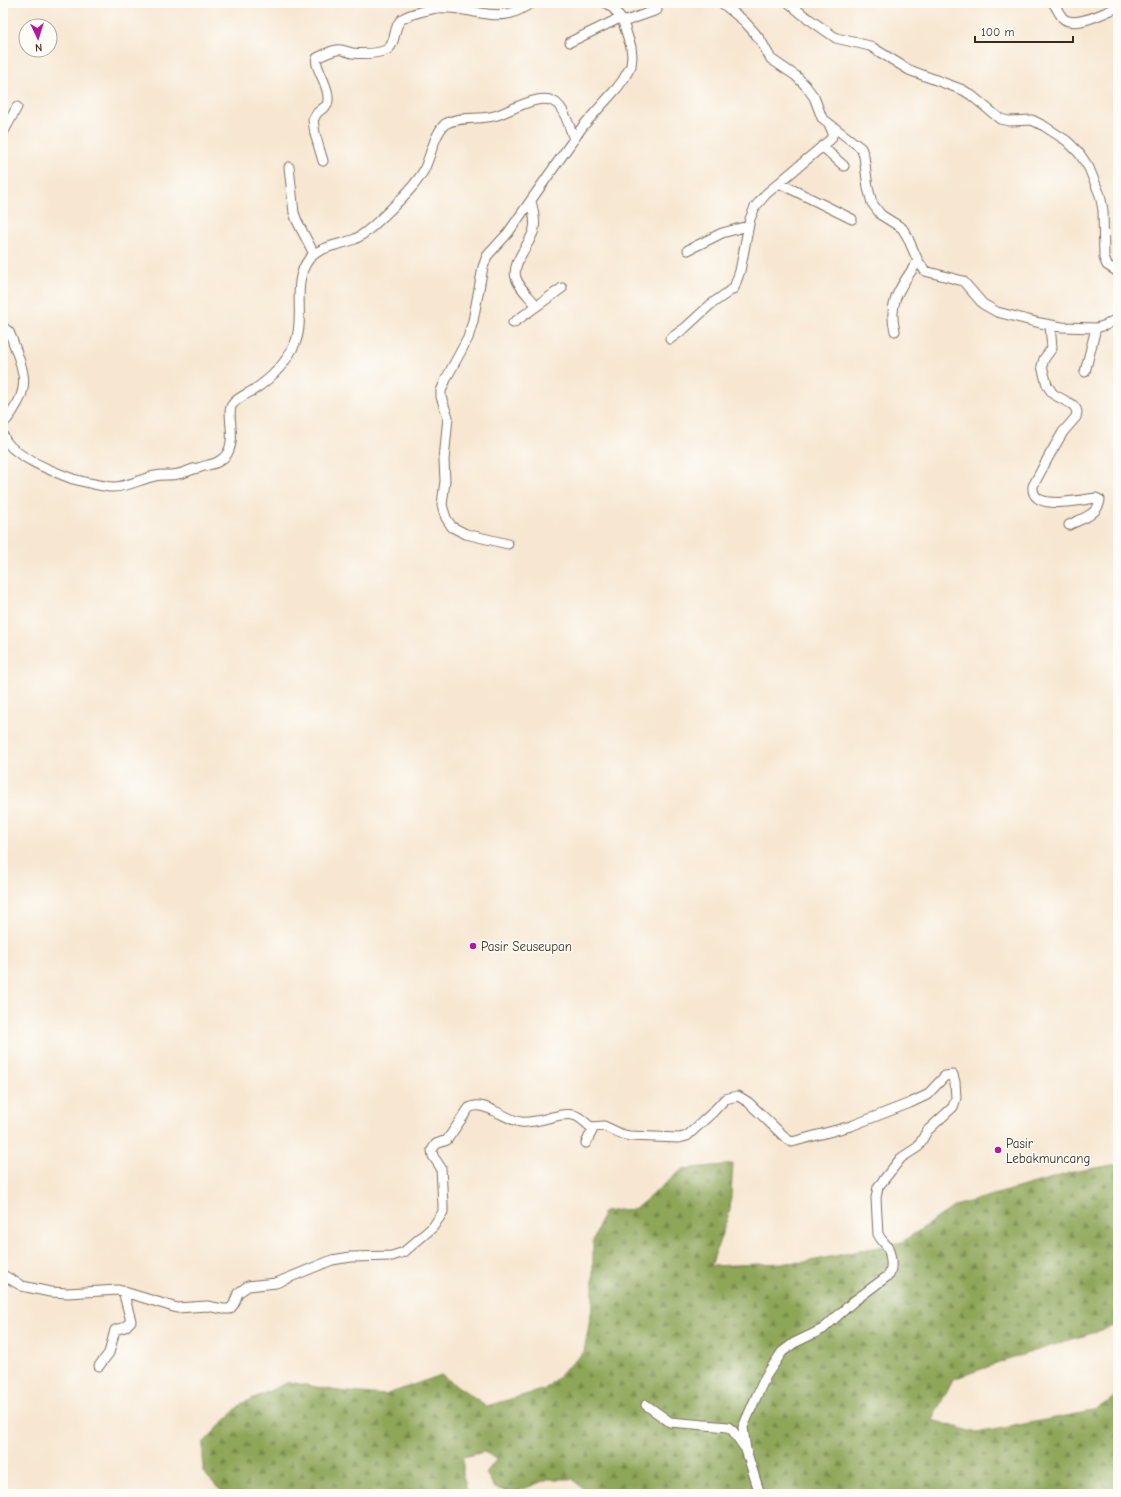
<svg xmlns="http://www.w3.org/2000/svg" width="1121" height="1497" font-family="'Comic Neue',sans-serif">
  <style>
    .forest { fill: url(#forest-firs); stroke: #64683b }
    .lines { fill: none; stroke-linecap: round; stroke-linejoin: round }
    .minor-casing { stroke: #7d6c5d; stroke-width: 11 }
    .minor { stroke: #fff; stroke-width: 9 }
    .poi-dot { fill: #b5179e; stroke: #fdfcf7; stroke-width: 1.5 }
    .labels { text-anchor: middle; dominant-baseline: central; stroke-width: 3; stroke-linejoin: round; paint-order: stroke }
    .poi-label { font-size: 13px; fill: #3b2a1e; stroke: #fdfcf7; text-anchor: start }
  </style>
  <defs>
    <pattern id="forest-firs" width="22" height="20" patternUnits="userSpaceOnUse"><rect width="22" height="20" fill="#8ea658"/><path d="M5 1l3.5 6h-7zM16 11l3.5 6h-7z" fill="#758748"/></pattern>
  </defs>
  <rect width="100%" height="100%" fill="#fdfcf7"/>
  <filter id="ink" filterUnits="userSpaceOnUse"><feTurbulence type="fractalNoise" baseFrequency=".025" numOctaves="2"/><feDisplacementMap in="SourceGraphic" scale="8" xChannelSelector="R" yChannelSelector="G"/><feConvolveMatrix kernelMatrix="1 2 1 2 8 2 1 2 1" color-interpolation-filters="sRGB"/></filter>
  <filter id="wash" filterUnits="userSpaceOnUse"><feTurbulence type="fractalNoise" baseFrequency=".012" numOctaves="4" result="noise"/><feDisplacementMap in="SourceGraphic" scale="16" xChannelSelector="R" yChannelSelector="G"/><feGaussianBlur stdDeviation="0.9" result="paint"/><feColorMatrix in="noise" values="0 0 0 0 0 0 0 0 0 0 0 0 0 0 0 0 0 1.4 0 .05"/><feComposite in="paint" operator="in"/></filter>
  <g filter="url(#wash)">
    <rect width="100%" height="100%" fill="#f7e7d2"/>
    <path class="forest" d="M733,1164L730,1210L711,1266L806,1262L902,1242L955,1206L1073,1172L1118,1164V1325L1025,1354L953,1379L932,1420L977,1433L1092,1411L1118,1396V1494H587L573,1479H548L514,1493L495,1488L486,1473L497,1459L484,1452L463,1457V1476L468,1494H224L203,1472V1443L241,1404L289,1382L338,1391L385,1395L441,1375L487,1406L545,1389L584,1352L593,1303V1241L604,1211L635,1209L683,1169Z"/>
  </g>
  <g filter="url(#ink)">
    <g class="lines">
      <g class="minor-casing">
        <path id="minor" d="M722,3L744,21L754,32L761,41L771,59L796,76L805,85L814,97L822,118L861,148L864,156L868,188L872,203L881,215L902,228L907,236L918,261L925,271L963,281L983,304L997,312L1040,323L1062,327L1096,328L1106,325L1118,318
          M789,3L802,14L836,38L870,46L909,70L963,90L971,95L1000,119L1009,121L1032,120L1044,126L1067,141L1079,153L1089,168L1100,195L1103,210L1104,258L1107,265L1118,272
          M1053,3C1057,7 1059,15 1064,19C1076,28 1106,12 1118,7
          M623,22L657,10
          M570,42L620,18
          M3,133L17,107
          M822,146L844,166
          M323,161L315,134L313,120L317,113L327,105C333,89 313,67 317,58C323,55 330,51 337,50C342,49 347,52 352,53C362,54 376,54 386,50C396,46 393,29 400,21C406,14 428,10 437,8C461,5 483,18 507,14C516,13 524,7 532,3
          M289,167L294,213L297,221L314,254
          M779,183L852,219
          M531,201C533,210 536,220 534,229C531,244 511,262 516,278C519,288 530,297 536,305
          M688,250L722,233L748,226
          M513,323L562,288
          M1050,325L1052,348L1044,359L1042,366L1047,385L1053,394L1073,405L1076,409L1077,412L1076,417L1063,432L1049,456L1033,486C1030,513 1084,499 1096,498L1100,500C1098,515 1081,519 1069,525
          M3,327L9,332L12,339C21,365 32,384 14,409C11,415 7,419 3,424
          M895,331C887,301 902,285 918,261
          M670,339L685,328L710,305L734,288L740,271L750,219L755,207L766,194L831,139L833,133L829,124
          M1085,372L1096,328
          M3,435C9,455 54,472 73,479C80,481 105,487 113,487C128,487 140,479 155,476C162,474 171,476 178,474C185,473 191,469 198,468C209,464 219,465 227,454C237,438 226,413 232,405C237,398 245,395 252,391C271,379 287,363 296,341C305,316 291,282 309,259C320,246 340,245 355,239C368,233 379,220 389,211C401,199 416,185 424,170C431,155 434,135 445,124C459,116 478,120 494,116C511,112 545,87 560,107C567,116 570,129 574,139
          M508,544L466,534L452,527L446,518L442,505L445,481L444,460L448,417L441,397V391L447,377L468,338L473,321L483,267L487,256L508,233L583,126L617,88L623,80L631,66L632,56L631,47L623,22L614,9L606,3
          M586,1143L594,1127
          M3,1275L22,1286L50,1292L68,1293L118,1290L177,1308L207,1306L223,1309H230L234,1304L238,1293L248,1286L276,1283L332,1260L351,1257L392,1256L404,1252L433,1227L443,1212V1205L441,1168L433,1156L432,1150L436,1144L447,1140L469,1108C479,1102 492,1110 501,1114C507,1117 514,1121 521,1122C539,1124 557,1112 573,1115C580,1116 585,1123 591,1127L604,1126L621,1134L629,1136L679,1138L687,1136L712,1113L725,1099L738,1096L748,1102L788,1140L792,1142L851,1126L910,1103L927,1095L945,1076L953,1075L955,1082L956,1098L953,1107L927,1131L918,1147L901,1158L878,1187L876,1198L878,1234C880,1239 883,1241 886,1245C891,1252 893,1268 889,1275L854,1301L823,1329L794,1343L782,1352L766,1376L757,1395L743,1427L746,1450L760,1494
          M99,1366L109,1353L115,1330L125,1327L131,1321L123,1291
          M646,1405L670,1422L728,1427L733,1431L744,1447"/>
      </g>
      <use href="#minor" class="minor"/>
    </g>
  </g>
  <g class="poi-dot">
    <circle cx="473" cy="946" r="4"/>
    <circle cx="998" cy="1150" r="4"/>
  </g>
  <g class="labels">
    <g class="poi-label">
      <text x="481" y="946">Pasir Seuseupan</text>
      <text x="1006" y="1143">Pasir<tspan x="1006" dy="15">Lebakmuncang</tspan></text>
    </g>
  </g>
  <rect width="1121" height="1497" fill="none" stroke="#fdfcf7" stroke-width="16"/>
  <g transform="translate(38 38) rotate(176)"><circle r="19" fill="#fdfcf7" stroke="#afa8a0"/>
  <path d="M0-3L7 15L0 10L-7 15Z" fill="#b5179e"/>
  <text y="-6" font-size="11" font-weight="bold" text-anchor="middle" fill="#3b2a1e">N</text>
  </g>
  <path d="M975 36v6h98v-6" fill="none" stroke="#3b2a1e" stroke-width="2"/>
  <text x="981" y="36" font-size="12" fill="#3b2a1e" stroke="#fdfcf7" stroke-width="3" paint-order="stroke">100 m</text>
</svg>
